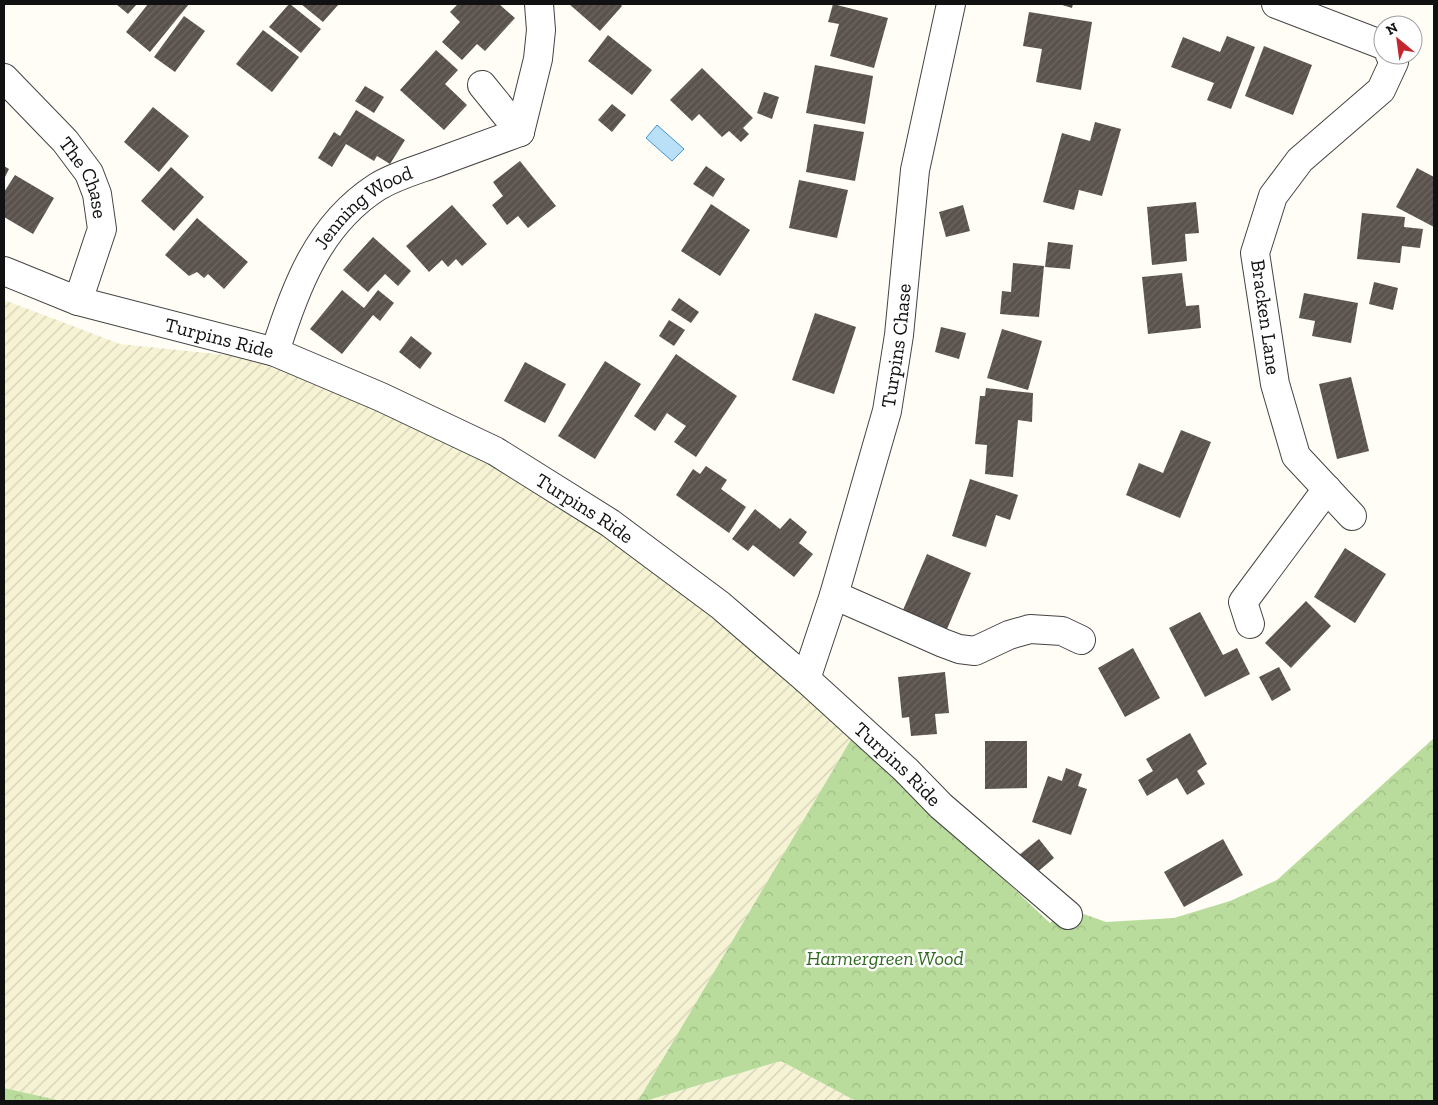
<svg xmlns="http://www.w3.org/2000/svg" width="1438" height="1105" font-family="'Zilla Slab',serif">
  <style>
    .farmland { fill: url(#farmland-furrows) }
    .forest { fill: url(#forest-crowns) }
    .water { fill: #b9e0f7; stroke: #3f96cf }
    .building { fill: url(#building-hatch) }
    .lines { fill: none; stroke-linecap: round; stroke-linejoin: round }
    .minor-casing { stroke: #444; stroke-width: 30 }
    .minor { stroke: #fff; stroke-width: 28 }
    .labels { text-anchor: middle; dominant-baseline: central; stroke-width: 5; stroke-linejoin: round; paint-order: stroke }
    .street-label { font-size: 20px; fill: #111; stroke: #fff }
    .park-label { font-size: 20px; font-style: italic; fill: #2f6b1f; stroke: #fff }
  </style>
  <defs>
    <pattern id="farmland-furrows" width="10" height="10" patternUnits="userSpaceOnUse" patternTransform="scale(1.25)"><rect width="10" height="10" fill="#f6f3d4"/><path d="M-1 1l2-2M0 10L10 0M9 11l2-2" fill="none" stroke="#d2cfb5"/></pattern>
    <pattern id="forest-crowns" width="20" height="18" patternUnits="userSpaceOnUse" patternTransform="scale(1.25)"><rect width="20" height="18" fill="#b9dc9c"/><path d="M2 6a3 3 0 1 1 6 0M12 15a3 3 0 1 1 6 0" fill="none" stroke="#9ebc85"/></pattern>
    <pattern id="building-hatch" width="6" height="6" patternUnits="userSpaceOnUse" patternTransform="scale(1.25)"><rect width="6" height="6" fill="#5a524d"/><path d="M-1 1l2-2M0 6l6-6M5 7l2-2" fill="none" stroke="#6d6662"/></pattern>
  </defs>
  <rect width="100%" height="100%" fill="#fffdf5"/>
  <path class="farmland" d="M4,300L120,344L236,356L342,389L487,460L603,529L698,598L853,736L638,1101H62L4,1088Z
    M781,1061L856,1101H645Z"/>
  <path class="forest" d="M853,736L1050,923L1067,908L1106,922L1174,918L1230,901L1277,880L1434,738V1101H856L781,1061L645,1101H638Z
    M4,1088L62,1101H4Z"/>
  <path class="water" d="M657,125L684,149L672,161L646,138Z"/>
  <path class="building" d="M116,4H137L128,14Z
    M148,4H189L150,52L126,32Z
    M289,4H290L321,29L301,53L269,27Z
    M301,4H339L323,22Z
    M458,4H499L515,18L485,51L477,44L462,60L442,42L460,22L450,12Z
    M569,4H620L622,6L600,31Z
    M833,4L888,18L874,68L830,56L839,24L828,22Z
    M1059,4H1073L1072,8Z
    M1029,12L1092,22L1081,90L1036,82L1042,49L1023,46Z
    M184,16L205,31L175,72L154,57Z
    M263,30L299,57L272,92L236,64Z
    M608,35L652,70L632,95L588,61Z
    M1227,36L1255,47L1231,109L1207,100L1214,83L1171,67L1183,37L1220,52Z
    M1264,46L1312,65L1293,115L1245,96Z
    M436,50L458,70L445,84L467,105L444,130L400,90Z
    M815,65L873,76L865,124L806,113Z
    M702,68L753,118L743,128L749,134L741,142L729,131L722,137L699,114L692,121L670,100Z
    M365,86L384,97L374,113L355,101Z
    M764,92L779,97L772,119L757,113Z
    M612,104L626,115L612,132L598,120Z
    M153,107L189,136L159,172L124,142Z
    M356,110L405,140L390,164L377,156L374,161L346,144L332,167L318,158L334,132L340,136Z
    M1095,122L1121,129L1102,196L1079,190L1074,210L1043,202L1062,133L1090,141Z
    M814,124L864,132L855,181L806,172Z
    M520,161L556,206L528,228L518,216L507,225L492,205L503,196L493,182Z
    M4,166L9,169L4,179Z
    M706,166L725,179L713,197L693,184Z
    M171,167L204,197L174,231L141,201Z
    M1417,168L1434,177V227L1396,207Z
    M15,175L54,198L33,234L4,217V192Z
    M799,180L848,190L837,238L789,228Z
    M1196,202L1199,233L1185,234L1187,261L1152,265L1147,207Z
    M711,204L750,230L720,276L681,251Z
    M452,205L487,244L462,266L456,259L448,267L442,260L429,272L406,246Z
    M963,205L970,231L946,237L939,212Z
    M1362,213L1405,217L1404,227L1423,229L1420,248L1402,246L1400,263L1357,259Z
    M197,218L248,262L224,289L208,274L204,278L197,272L189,276L165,255Z
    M373,237L411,271L398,286L385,274L368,292L343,270Z
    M1048,242L1073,245L1070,269L1045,267Z
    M1013,263L1044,266L1039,317L1000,314L1002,291L1011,292Z
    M1182,273L1186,306L1199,305L1201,328L1148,334L1142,277Z
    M1374,282L1398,288L1393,310L1369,304Z
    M342,290L364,308L378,290L394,303L380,321L373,315L342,354L310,329Z
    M1304,293L1358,303L1351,343L1312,336L1315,321L1299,318Z
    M679,298L699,312L691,323L671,310Z
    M815,313L856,327L834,394L792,380Z
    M669,320L685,330L674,346L659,336Z
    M941,327L966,333L959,359L935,352Z
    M1002,329L1042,341L1028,390L987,378Z
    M411,336L432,353L420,369L399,352Z
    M676,354L737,396L696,457L674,442L686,426L677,420L667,413L655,431L634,416Z
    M605,361L641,384L595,459L558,436Z
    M525,362L566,384L545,423L504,401Z
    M1351,377L1369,451L1337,459L1319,384Z
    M986,388L1033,393L1032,422L1018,420L1013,477L985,474L987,445L975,444L980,396H985Z
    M1181,430L1211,442L1180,518L1126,495L1139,463L1163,473Z
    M706,466L727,480L721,489L746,507L729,533L676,495L693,469L700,474Z
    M970,479L1018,495L1010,520L996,515L986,547L952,536Z
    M755,509L780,529L790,518L807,532L799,543L813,554L794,577L753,545L748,551L732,539Z
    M1345,548L1386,574L1355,623L1314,597Z
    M927,554L971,573L947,629L903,610Z
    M1306,601L1331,626L1291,668L1265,643Z
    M1200,612L1223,655L1237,648L1250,674L1205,697L1169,628Z
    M1133,648L1160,698L1125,717L1098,668Z
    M1279,667L1291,690L1272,701L1259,677Z
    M945,672L949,713L935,714L937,734L911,736L909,717L902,718L898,677Z
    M1190,733L1207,764L1197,771L1205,784L1187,795L1177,778L1147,796L1138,780L1153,771L1146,759Z
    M985,741H1027V788L985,789Z
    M1066,768L1082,774L1078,786L1087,789L1071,835L1032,822L1048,776L1062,781Z
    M1039,839L1054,858L1035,874L1019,855Z
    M1223,839L1243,875L1184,907L1164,872Z"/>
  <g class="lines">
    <g class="minor-casing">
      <g id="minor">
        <path d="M1276,4L1383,45"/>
        <path id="s1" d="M4,78L65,141L89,173L97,194L102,229L78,301"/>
        <path d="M482,85L520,132"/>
        <path d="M520,132L538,59L541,30L539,4"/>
        <path id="s2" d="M4,271L78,301L275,352L381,397L495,451L610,523L720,605L806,679L906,770L941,806L1068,915"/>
        <path id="s3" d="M275,352C295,288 318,225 377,187C393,177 413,171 430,165C460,154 490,143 520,132"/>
        <path d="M1352,516L1296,456L1275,384L1255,253L1273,196L1300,160L1381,90L1394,62L1390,55"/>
        <path d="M834,595L943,643L959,649L975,651L1009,635L1030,629L1062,631L1081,640"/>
        <path d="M1250,624L1243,602L1327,489"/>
        <path id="s4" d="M806,679L834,595L887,411L899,335L915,170L951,4"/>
      </g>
    </g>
    <use href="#minor" class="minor"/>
  </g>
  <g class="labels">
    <g class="street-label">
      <text stroke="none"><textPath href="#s1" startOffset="130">The Chase</textPath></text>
      <text stroke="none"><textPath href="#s3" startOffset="175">Jenning Wood</textPath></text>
      <text transform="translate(1266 317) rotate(82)">Bracken Lane</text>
      <text stroke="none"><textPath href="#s2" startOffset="226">Turpins Ride</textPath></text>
      <text stroke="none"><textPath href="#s4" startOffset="346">Turpins Chase</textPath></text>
      <text stroke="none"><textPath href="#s2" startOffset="631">Turpins Ride</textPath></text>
      <text stroke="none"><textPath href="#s2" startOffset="1036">Turpins Ride</textPath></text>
    </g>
    <g class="park-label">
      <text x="885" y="958">Harmergreen Wood</text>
    </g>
  </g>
  <rect width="1438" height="1105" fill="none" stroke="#111111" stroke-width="10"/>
  <g transform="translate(1398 40) rotate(331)"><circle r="24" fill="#ffffff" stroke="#a0a0a0"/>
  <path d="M0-4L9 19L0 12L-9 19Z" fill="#c4262e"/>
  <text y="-8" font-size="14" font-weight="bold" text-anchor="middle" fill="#111111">N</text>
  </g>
</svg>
